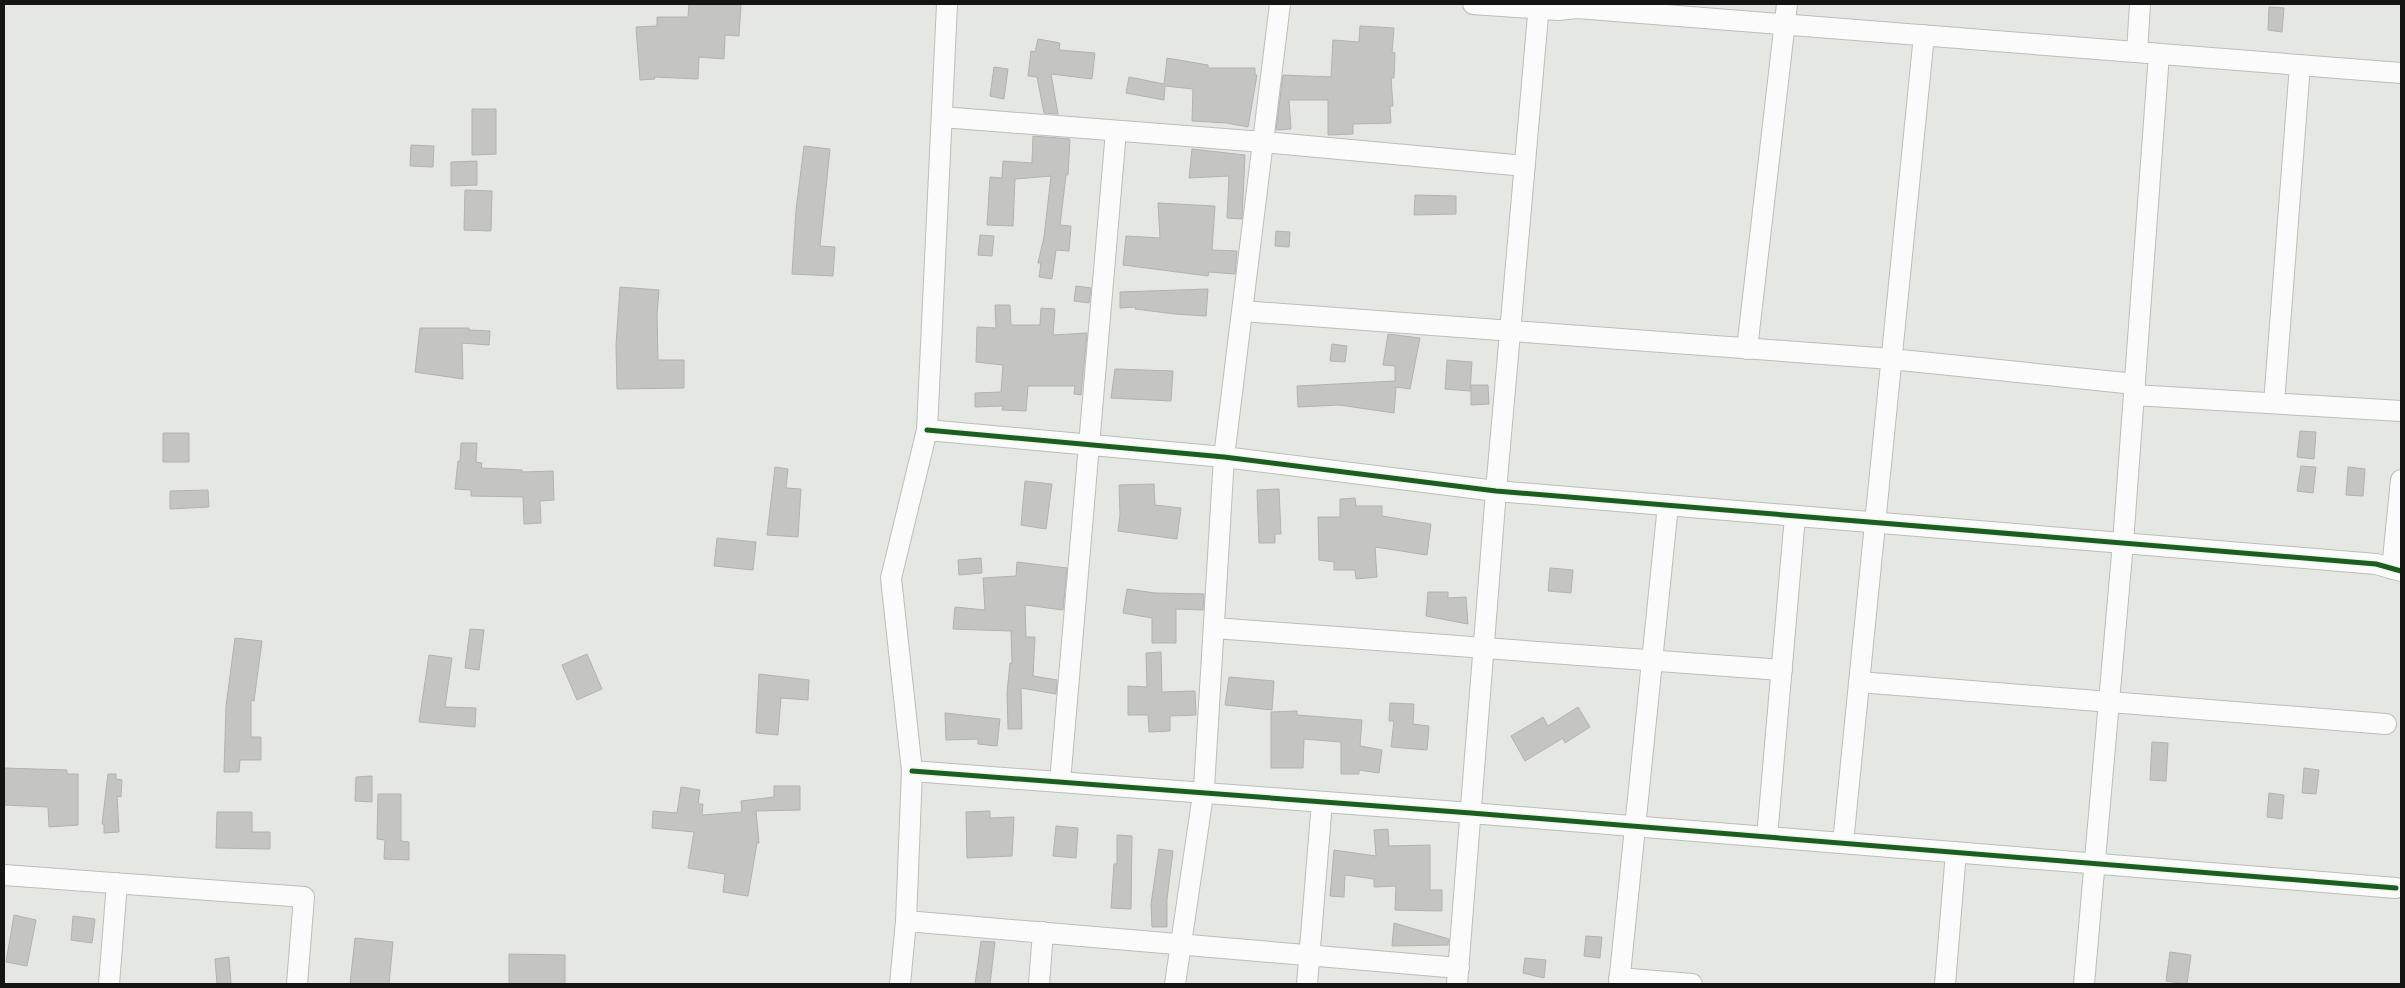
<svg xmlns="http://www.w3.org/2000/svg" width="2405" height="988" font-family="Poppins,sans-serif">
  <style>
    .building { fill: #c4c5c2; stroke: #b2b3b0 }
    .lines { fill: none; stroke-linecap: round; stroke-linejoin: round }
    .minor-casing { stroke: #bbbeba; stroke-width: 22 }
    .minor { stroke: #fbfbfb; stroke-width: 20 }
    .cycleway-casing { stroke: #f2f5ee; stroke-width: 8 }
    .cycleway { stroke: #1b5e20; stroke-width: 5 }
  </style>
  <rect width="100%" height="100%" fill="#e4e7e2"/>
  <path class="building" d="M689,4H741L739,36L725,35L724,59L699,57L698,79L654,77L655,79L640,80L636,27L657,26V17H688Z
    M2269,7L2284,8L2282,32L2268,30Z
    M1360,26L1394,28L1392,52L1395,53L1394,78H1391L1393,106H1390L1391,123L1353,124V134L1328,135V100H1289L1291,129L1276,130L1283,75L1331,77L1333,40L1359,42Z
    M1038,39L1060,43L1059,50L1095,53L1092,79L1051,74L1058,114L1044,113L1037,77L1028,76L1031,51L1035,52Z
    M1167,58L1208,65V68H1255V75H1257L1248,127L1227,123L1192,121L1193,89L1165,86L1164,100L1126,93L1129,77L1164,84Z
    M994,67L1008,69L1004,99L990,96Z
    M472,109H496V154L472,155Z
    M1033,136L1070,139L1068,175H1066L1060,225L1071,226L1069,251L1056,250L1052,279L1039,277L1041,263H1038L1044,237L1051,176L1015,179L1013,226L987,225L990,177L1002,178L1003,161L1032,163Z
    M411,145L434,146L433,167L410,166Z
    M804,146L830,149L820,246L835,247L833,276L792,274L796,210Z
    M1192,149L1245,155L1242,219L1227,218L1229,176L1189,178Z
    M477,161V185L451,186V162Z
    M465,190L492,191L491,231L464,230Z
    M1415,195L1456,196V214L1414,215Z
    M1158,203L1215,206L1212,250L1237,251L1235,274L1209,272L1208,276L1123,265L1126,236L1160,238Z
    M1276,231L1290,232L1289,247L1275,246Z
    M980,235L994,236L992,256L978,255Z
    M1076,286L1091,288L1089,303L1074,301Z
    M620,287L659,290L657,315L658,360H684V388L617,389L616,345Z
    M1208,289L1206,316L1175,314L1135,309L1136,307L1120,308V292Z
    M995,305H1010L1011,325H1040L1041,308L1055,309L1053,335L1087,333L1081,395L1074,394L1075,386H1028L1026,411L1002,410L1003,406L975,407V393L1001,392L1003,365L976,362L977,327L996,328Z
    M420,328H469V330L490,331L489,345L462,343L463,379L415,372Z
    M1388,334L1420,338L1410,389L1396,387L1394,413L1339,405L1298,407L1297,386L1395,381V366L1383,365Z
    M1332,344L1347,346L1345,362L1330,361Z
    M1447,360L1472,362L1470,391L1445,389Z
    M1115,369L1173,371L1171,401L1111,398Z
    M1471,385H1488L1489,404L1471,405Z
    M2300,431L2316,432L2314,459L2297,457Z
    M163,433H189V462H163Z
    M461,443H477L476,462L482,463L481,468L522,470V472L553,471L554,500L540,501L541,523L524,524L523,497L471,496V490L455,489L458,461H460Z
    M2301,466L2316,467L2313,493L2297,491Z
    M775,467L788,469L786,488L801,489L798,537L767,535Z
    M2348,467L2365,469L2363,496L2346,495Z
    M1025,481L1052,484L1046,529L1021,525Z
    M1154,484L1155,505L1181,508L1177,539L1118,531L1120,515L1119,485Z
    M1279,489L1281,534H1275V543H1259L1257,490Z
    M208,490L209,507L170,509V491Z
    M1355,498L1356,506H1382V516L1431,524L1427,555L1375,547L1377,577L1356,579L1355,570H1334V562L1319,560L1318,517H1340V499Z
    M717,538L756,542L753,570L714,566Z
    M981,558L982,573L959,575L958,560Z
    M1017,562L1067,568L1063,610L1025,605L1026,637H1035L1033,676L1057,680L1056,694L1021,688L1022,729H1008L1007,693L1010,663H1012L1011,631L953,629L955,607L985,610L983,578L1016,576Z
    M1550,568L1573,570L1571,593L1548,591Z
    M1127,589L1155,593L1204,594L1203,610L1176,609V643H1152V618L1123,613Z
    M1428,592H1448V598L1466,597L1468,624L1426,616Z
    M470,629L484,630L479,670L465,668Z
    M235,638L262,641L254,701L251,700V737H261V760H240L239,772H224L226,706Z
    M1161,652L1162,692L1195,691L1196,715L1170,716V731L1149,732L1148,715H1128V686L1147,687L1146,653Z
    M587,654L602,689L577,700L562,665Z
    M429,655L452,658L445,707L476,708L475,727L419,722Z
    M759,674L809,680L808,700L781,698L778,735L756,733Z
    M1229,677L1274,681L1272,710L1225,705Z
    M1390,703L1414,704L1413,724L1429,726L1427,750L1391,747L1394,721H1389Z
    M1578,707L1590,727L1565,743L1563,738L1525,761L1511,736L1543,717L1548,726Z
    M1297,711V715L1362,720L1360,746L1382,750L1379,773L1359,770V774H1341V742L1304,739L1303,768H1271V712Z
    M945,713L1000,719L997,746L978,744V739L946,740Z
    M2152,742L2168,743L2166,781L2150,780Z
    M4,768L67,770V774H78V825L49,827L48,807L4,805Z
    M2304,768L2319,770L2316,794L2302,793Z
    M108,774H116V779L122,780L121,797L117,796L119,832L104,833V824H102Z
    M372,776V802L355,801L356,777Z
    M774,786H800V810L756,811L759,843H757L748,896L723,892L725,874L688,868L694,832L652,828L653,811L677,813L681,787L700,790L698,804H703L702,815L742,812L741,801L774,797Z
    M2269,793L2284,795L2282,819L2267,817Z
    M378,794H401V841L409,842V860L384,859L385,840L377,839Z
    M990,811V818L1014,817L1012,856L967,858L966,812Z
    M217,812H252V832H270V849L216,848Z
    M1056,826L1078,828L1076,858L1053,856Z
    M1388,829L1389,846L1430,845V890H1442V911L1395,910L1396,886L1374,887V879L1345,875L1344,897L1330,896L1334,850L1376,856L1374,830Z
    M1117,835L1132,836L1131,909L1111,908L1114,864H1117Z
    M1159,849L1173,851L1167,899V927H1152L1151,904Z
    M14,915L36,920L27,966L6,962Z
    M73,916L95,919L92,943L71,940Z
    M1394,923L1449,939L1448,945L1392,946Z
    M1586,936L1602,937L1600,958L1584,956Z
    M355,938L393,942L389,984H350Z
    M981,941L995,942L990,984H975Z
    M2170,952L2191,955L2187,984L2166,981Z
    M509,954L565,955V984H509Z
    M229,957L231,983L217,984L215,959Z
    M1525,958L1546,960L1544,978L1523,973Z"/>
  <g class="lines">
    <g class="minor-casing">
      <path id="minor" d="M1473,4L1558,10L1577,8L2401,73
        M2137,52L2140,4
        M942,117L1263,142L1525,166
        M1242,311L1891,359L2135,384
        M1747,349L1787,4
        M2134,395L2401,411
        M2274,403L2300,65
        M927,430L1224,457L1496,491L2376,564L2401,571
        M2392,569L2401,480
        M1214,628L1782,670
        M1859,682L2386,724
        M912,771L1471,813L2396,888
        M1060,782L1116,131
        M1767,837L1795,516
        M1843,843L1924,35
        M4,875L304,897L297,984
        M906,921L1459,968
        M1619,978L1692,984
        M109,984L117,883
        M900,984L906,921L912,771L891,578L927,430L947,4
        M1039,984L1043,932
        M1175,984L1204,788L1224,457L1280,4
        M1307,984L1322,802
        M1457,984L1496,491L1539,4
        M1619,984L1668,505
        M1945,984L1956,852
        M2084,984L2123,543L2159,54"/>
    </g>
    <use href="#minor" class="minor"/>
    <g class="cycleway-casing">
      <path id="cycleway" d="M927,430L1224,457L1496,491L2376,564L2401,571
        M912,771L1471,813L2396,888"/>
    </g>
    <use href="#cycleway" class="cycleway"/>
  </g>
  <rect width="2405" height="988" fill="none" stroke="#141513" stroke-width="10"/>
</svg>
